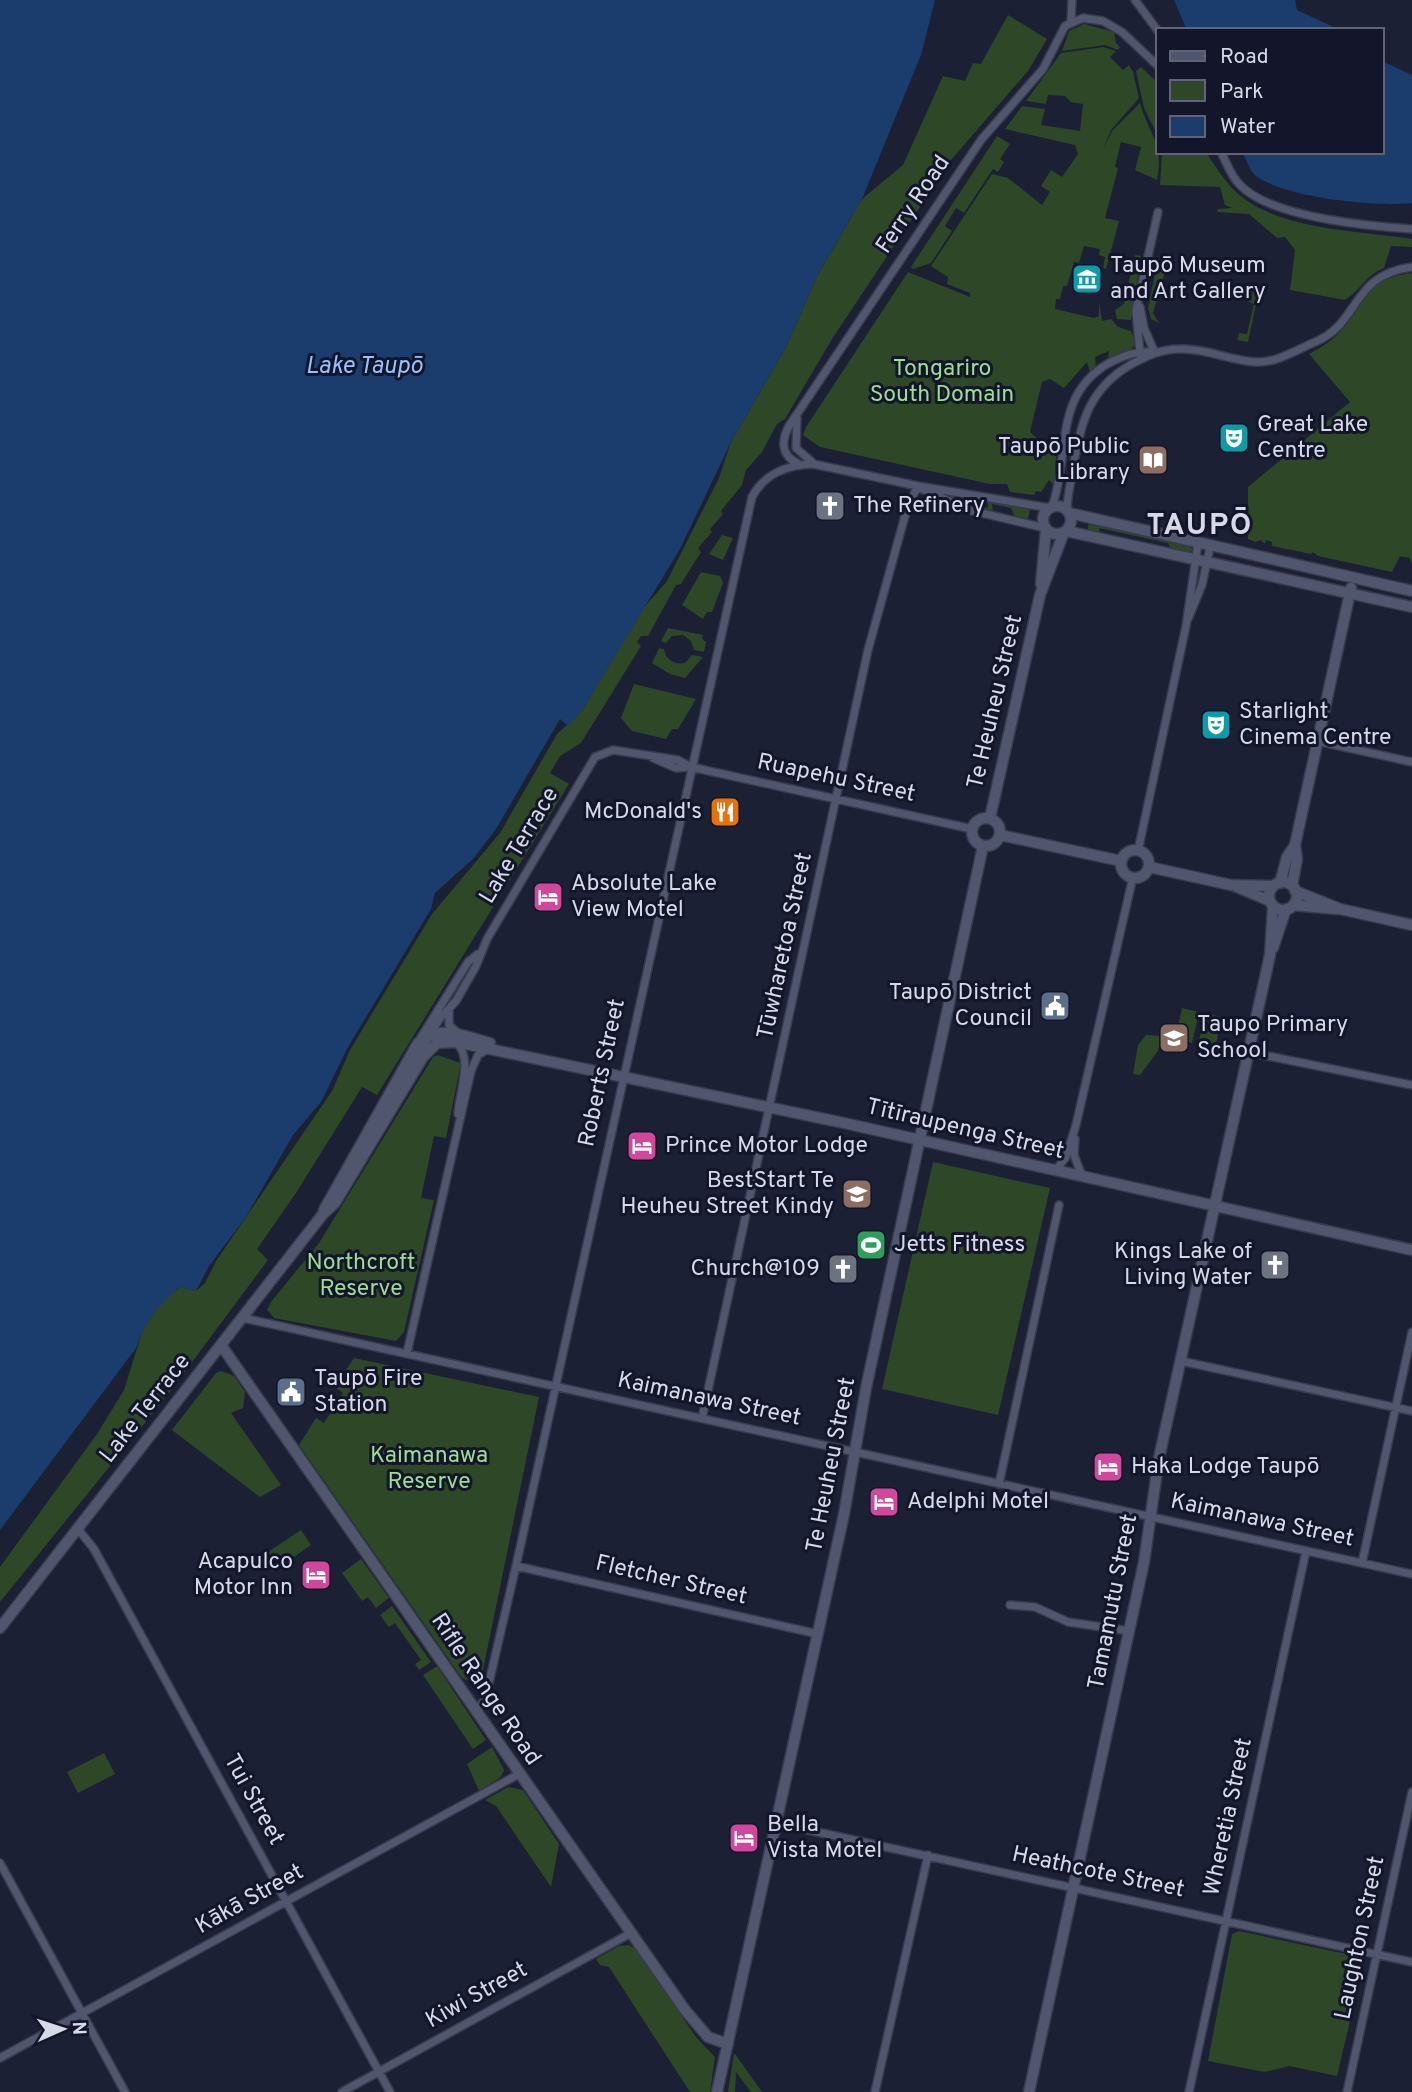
<svg xmlns="http://www.w3.org/2000/svg" width="1412" height="2092" font-family="Overpass,sans-serif">
  <style>
    .green { fill: #2d4727 }
    .water { fill: #1a3d6d }
    .lines { fill: none; stroke-linecap: round; stroke-linejoin: round }
    .street-casing { stroke: #393b4c; stroke-width: 10 }
    .secondary-casing { stroke: #393b4c; stroke-width: 13 }
    .street { stroke: #50566d; stroke-width: 7 }
    .secondary { stroke: #50566d; stroke-width: 10 }
    .labels { text-anchor: middle; dominant-baseline: central; stroke-width: 6; stroke-linejoin: round; paint-order: stroke }
    .street-label { font-size: 23px; fill: #d6dae8; stroke: #13162a }
    .poi-label { font-size: 23px; fill: #d6dae8; stroke: #13162a; text-anchor: start }
    .park-label { font-size: 23px; fill: #9ddd90; stroke: #13162a }
    .water-label { font-size: 24px; font-style: italic; fill: #97c2ff; stroke: #13162a }
    .district-label { font-size: 30px; font-weight: bold; letter-spacing: 2px; fill: #d6dae8; stroke: #13162a }
  </style>
  <rect width="100%" height="100%" fill="#1b2034"/>
  <path class="green" d="M1008,15L1047,39L1028,71L951,160L832,339L785,419L777,424L762,452L746,470L742,485L721,511L723,514L710,529L712,532L698,548L701,552L681,584L676,585L648,636H641L637,642L641,646L581,743L560,756L550,773L569,784L377,1095L362,1087L296,1193L257,1249L268,1260L169,1393L0,1602V1567L97,1434L124,1390L144,1326L164,1300L180,1287L196,1291L205,1283L216,1261L332,1091L350,1050L432,914L500,833L557,734L581,712L641,611L667,581L719,478L731,442L786,347L817,276L862,199L903,165L943,76L965,81L973,63L981,64Z
    M1084,24L1114,32L1116,43L1120,47L1118,50L1105,45L1062,51L1069,31Z
    M1103,47L1116,51L1110,57L1123,70L1129,65L1133,72L1139,98L1111,130L1103,150L1112,131L1140,103C1150,138 1164,141 1157,180L1135,170L1141,147L1121,142L1115,167L1118,168L1105,218L1119,221L1106,269L1103,268L1105,257L1099,255L1100,249L1084,246L1079,263L1074,262L1067,286H1063L1060,299H1056L1055,309L1094,318L1099,316V301L1102,321L1111,319L1118,327L1131,331L1136,342L1130,352L1108,360L1109,351L1095,357L1096,368L1090,372L1087,362L1064,388L1050,379L1042,382L1030,432L1056,456L1055,486L1049,480L1041,492L1036,491L1034,495L1010,492L1007,484H990L820,447L803,435L806,427L908,272L970,297V293L947,284L948,277L931,266L992,174L1008,178L1042,205L1050,192L1041,186L1051,170L1062,177L1078,154L1075,145L1005,129L1022,106L1045,109L1041,125L1080,131L1083,104L1071,102L1065,96L1048,95L1046,104L1026,101L1061,53Z
    M1141,67L1158,83V136L1144,108L1136,71Z
    M997,136L1010,144L1000,159L1004,162L998,172L993,169L964,213L956,208L945,226L952,231L931,263L913,269L911,267Z
    M1162,152H1206C1215,166 1224,180 1235,191C1277,231 1359,230 1412,239V247L1391,246L1384,268C1366,275 1361,290 1345,300L1290,290L1295,250L1285,237L1277,238L1249,214L1217,212L1218,209L1232,208L1225,205L1220,187L1160,185Z
    M1135,255L1141,256L1131,320L1117,319L1115,310L1124,304Z
    M1156,269L1171,273L1165,272L1153,313L1159,323L1151,319L1148,308Z
    M1412,273V564L1410,558L1400,556L1392,572L1318,556L1313,552L1311,554L1272,546V542L1266,540L1265,544L1261,540L1255,542L1248,539V487L1350,402L1309,354C1318,349 1329,343 1336,336C1368,305 1360,280 1412,273Z
    M1233,284L1259,290L1248,342L1237,340L1239,333L1247,334L1254,304L1246,301V295L1240,294L1238,299L1230,297L1234,293L1230,291Z
    M937,491L961,496L964,503L988,508V500L1030,509L1028,520L1015,517L1011,508L992,504L993,512C972,507 954,503 937,491Z
    M1089,523L1189,545L1193,550L1188,555L1171,550L1168,543L1099,528L1100,535L1087,532Z
    M722,535L733,538L723,560L709,554Z
    M701,572L720,576L723,583L712,612H707L703,619L682,605Z
    M668,628L703,635L702,639L706,642L704,652L694,650L691,641L683,635L672,636L666,643L661,641Z
    M659,648L664,649C666,660 674,665 685,663L692,655L703,657L685,678L670,674L652,663Z
    M634,684L696,699L678,729H672L666,739L632,731L621,718Z
    M1182,1008L1199,1012L1192,1043L1175,1039Z
    M1205,1013L1222,1017L1215,1048L1198,1045Z
    M1146,1035L1161,1036L1158,1051L1140,1075L1133,1074L1138,1045Z
    M438,1055L460,1063V1068L446,1138L434,1136L421,1198L434,1200L404,1332L396,1341L274,1318L267,1310L271,1302L319,1243L433,1057Z
    M933,1162L1050,1188L998,1415L882,1389Z
    M354,1358L539,1397L482,1675L473,1682L462,1678L299,1445L316,1418L324,1423L343,1393L335,1387Z
    M221,1371L234,1376L245,1392L243,1408L231,1413L281,1485L260,1497L172,1430L216,1373Z
    M301,1530L311,1545L272,1572L262,1556Z
    M361,1559L389,1598L376,1608L368,1597L362,1601L342,1573Z
    M392,1606L431,1662L419,1670L415,1664L421,1660L395,1623L389,1627L380,1615Z
    M437,1666L486,1740L473,1749L423,1675Z
    M492,1747L504,1770L501,1777L479,1791L467,1764Z
    M104,1753L115,1774L78,1793L67,1772Z
    M508,1787L523,1790L559,1844L551,1887L496,1806L485,1800Z
    M1239,1931L1365,1958L1337,2076L1289,2066L1265,2072L1208,2061L1232,1934Z
    M629,1945L636,1949L696,2037L715,2057L710,2092H690L609,1967L600,1965L596,1959L619,1946Z
    M734,2053L738,2058L762,2092H751L736,2072L735,2092H728Z"/>
  <path class="water" d="M0,0H935L921,55L862,199L817,276L786,347L731,442L680,549L581,712L568,726L560,719L496,829L473,859L435,893L431,909L348,1047L321,1102L293,1135L246,1217L209,1266L196,1291L180,1287C158,1304 145,1323 136,1348L0,1530Z
    M1174,0H1295L1297,10L1340,30H1187Z
    M1382,61L1412,75V203C1375,207 1286,198 1256,176C1250,171 1246,159 1242,152H1382Z"/>
  <g class="lines">
    <g class="street-casing">
      <path id="street" d="M1135,0L1158,31
        M1071,21L1072,0
        M1221,152C1227,164 1231,176 1240,185C1272,218 1367,226 1412,229
        M1140,307L1144,328L1155,353
        M1140,354L1136,310L1158,212
        M797,418L796,448L813,463
        M797,463C781,455 781,441 789,426L981,140L1043,69L1065,26L1083,18L1103,21L1122,32L1158,66
        M918,487L969,510L1045,528
        M1052,507C1071,454 1052,396 1109,363C1123,356 1135,351 1150,352
        M1067,510C1067,494 1072,479 1074,463C1081,420 1091,388 1130,365C1146,356 1161,349 1180,349C1207,348 1233,362 1259,362C1278,362 1298,349 1315,342C1361,323 1350,275 1412,267
        M1188,619L1202,585L1210,547
        M1317,741L1412,762
        M653,758L676,768L691,767L972,829
        M1138,851L1186,626L1198,544
        M449,1009V1025L459,1034
        M420,1039L468,962L478,954
        M456,1042C474,1058 459,1093 458,1114
        M1248,1052L1412,1085
        M395,1096L440,1018L456,1001L476,966L487,939L595,757L613,750L678,760L691,767
        M1075,1139L1074,1155L1082,1176
        M1056,1170L1066,1157L1076,1125L1133,877
        M243,1318L1412,1574
        M407,1353L471,1071L478,1055L488,1049
        M1181,1361L1412,1411
        M702,1418L868,650L908,505L918,486
        M999,1484L1059,1205
        M78,1529L94,1549L390,2092
        M1362,1563L1412,1332
        M516,1566L818,1634
        M1010,1605L1035,1607L1068,1622L1129,1631
        M475,1711L485,1700L516,1566L752,497C765,473 787,465 813,464L918,486L1050,508
        M776,1823L1412,1962
        M0,1863L125,2092
        M0,2058L519,1774
        M342,2092L631,1933
        M875,2092L928,1855
        M1189,2092L1306,1551
        M1347,2092L1412,1792"/>
    </g>
    <g class="secondary-casing">
      <path id="secondary" d="M1043 520a14 14 0 1 1 28 0a14 14 0 1 1-28 0Z
        M1069,513L1412,591
        M1066,531L1412,607
        M1041,584L1046,529
        M990,818L1040,595L1064,532
        M972 832a14 14 0 1 1 28 0a14 14 0 1 1-28 0Z
        M1000,835L1121,861
        M1121 864a14 14 0 1 1 28 0a14 14 0 1 1-28 0Z
        M1149,867L1231,885L1273,886
        M1269 896a14 14 0 1 1 28 0a14 14 0 1 1-28 0Z
        M1280,883L1287,857L1295,845L1351,588
        M1232,885L1270,901
        M1292,886L1297,859L1295,845
        M1295,891L1340,909L1412,925
        M1293,905L1336,909
        M1273,948L1286,909
        M324,1210L418,1043C441,1024 463,1036 490,1043
        M221,1345L685,2010L708,2037L728,2044
        M0,1628L323,1214L335,1203L423,1057L437,1043L456,1042L844,1123L1412,1250
        M717,2092L844,1514L866,1388L983,846
        M1029,2092L1144,1562L1159,1458L1270,955L1273,906"/>
    </g>
    <use href="#street" class="street"/>
    <use href="#secondary" class="secondary"/>
  </g>
  <defs>
    <g id="museum-square" transform="scale(1.575)"><rect x="-9" y="-9" width="18" height="18" rx="4" fill="#0f9aa8" stroke="#13162a"/><path d="M0-6L6-3V-2H-6V-3ZM-5-1h2V3h-2ZM-1-1h2V3h-2ZM3-1h2V3H3ZM-6 4H6V6H-6Z" fill="#fff"/></g>
    <g id="theatre-square" transform="scale(1.575)"><rect x="-9" y="-9" width="18" height="18" rx="4" fill="#0f9aa8" stroke="#13162a"/><path d="M-5-5.5Q0-4 5-5.5V0Q5 5 0 6Q-5 5-5 0ZM-3.3-2.5H-1v1.5H-3.3ZM1-2.5H3.3v1.5H1ZM-2.8 1Q0 5.5 2.8 1Z" fill="#fff"/></g>
    <g id="library-square" transform="scale(1.575)"><rect x="-9" y="-9" width="18" height="18" rx="4" fill="#8d6e63" stroke="#13162a"/><path d="M-6-4Q-3-5.5-.7-3.5V5Q-3 3-6 4ZM6-4Q3-5.5 .7-3.5V5Q3 3 6 4Z" fill="#fff"/></g>
    <g id="church-square" transform="scale(1.575)"><rect x="-9" y="-9" width="18" height="18" rx="4" fill="#6b7280" stroke="#13162a"/><path d="M-1.2-6h2.4v3.5h3.3v2.4h-3.3V6h-2.4V-.1h-3.3v-2.4h3.3Z" fill="#fff"/></g>
    <g id="restaurant-square" transform="scale(1.575)"><rect x="-9" y="-9" width="18" height="18" rx="4" fill="#e8710a" stroke="#13162a"/><path d="M-5-6h1v4h1v-4h1v4h1v-4h1v5L-1.5 .5V6h-2V.5L-5-1ZM5-6V6H3V1.5H1.5Q1.5-4 5-6Z" fill="#fff"/></g>
    <g id="hotel-square" transform="scale(1.575)"><rect x="-9" y="-9" width="18" height="18" rx="4" fill="#d1479c" stroke="#13162a"/><path d="M-6-4.5h1.5V1H6V5H4.5V3h-9V5H-6ZM-4 0a1.8 1.8 0 1 1 3.6 0ZM.5 0V-2.5h3Q6-2.5 6 0Z" fill="#fff"/></g>
    <g id="civic-square" transform="scale(1.575)"><rect x="-9" y="-9" width="18" height="18" rx="4" fill="#5c6f8a" stroke="#13162a"/><path d="M-.6-6.5H3V-4.5H.6V-3L4-1V1h2V6H-6V1h2V-1L-.6-3ZM-1.2 2.5V6h2.4V2.5Z" fill="#fff"/></g>
    <g id="school-square" transform="scale(1.575)"><rect x="-9" y="-9" width="18" height="18" rx="4" fill="#8d6e63" stroke="#13162a"/><path d="M0-5L7-2L0 1L-7-2ZM-4 1L0 2.5L4 1V4Q0 6-4 4Z" fill="#fff"/></g>
    <g id="stadium-square" transform="scale(1.575)"><rect x="-9" y="-9" width="18" height="18" rx="4" fill="#2e9e5b" stroke="#13162a"/><path d="M0-5a6.5 5 0 1 0 0 10a6.5 5 0 1 0 0-10ZM-3.5-1.8h7v3.6h-7Z" fill="#fff"/></g>
  </defs>
  <g fill-rule="evenodd">
    <use href="#museum-square" x="1087" y="279"/>
    <use href="#theatre-square" x="1234" y="438"/>
    <use href="#library-square" x="1153" y="460"/>
    <use href="#church-square" x="830" y="506"/>
    <use href="#theatre-square" x="1216" y="725"/>
    <use href="#restaurant-square" x="725" y="812"/>
    <use href="#hotel-square" x="548" y="897"/>
    <use href="#civic-square" x="1055" y="1006"/>
    <use href="#school-square" x="1174" y="1038"/>
    <use href="#hotel-square" x="642" y="1146"/>
    <use href="#school-square" x="857" y="1194"/>
    <use href="#stadium-square" x="871" y="1245"/>
    <use href="#church-square" x="1275" y="1265"/>
    <use href="#church-square" x="843" y="1269"/>
    <use href="#civic-square" x="291" y="1392"/>
    <use href="#hotel-square" x="1108" y="1467"/>
    <use href="#hotel-square" x="884" y="1502"/>
    <use href="#hotel-square" x="316" y="1575"/>
    <use href="#hotel-square" x="744" y="1838"/>
  </g>
  <g class="labels">
    <g class="street-label">
      <text transform="translate(914 205) rotate(-56)">Ferry Road</text>
      <text transform="translate(996 702) rotate(-77)">Te Heuheu Street</text>
      <text transform="translate(836 779) rotate(12)">Ruapehu Street</text>
      <text transform="translate(520 846) rotate(-59)">Lake Terrace</text>
      <text transform="translate(786 946) rotate(-78)">Tūwharetoa Street</text>
      <text transform="translate(603 1073) rotate(-78)">Roberts Street</text>
      <text transform="translate(965 1130) rotate(13)">Tītīraupenga Street</text>
      <text transform="translate(709 1400) rotate(12)">Kaimanawa Street</text>
      <text transform="translate(146 1409) rotate(-52)">Lake Terrace</text>
      <text transform="translate(832 1465) rotate(-79)">Te Heuheu Street</text>
      <text transform="translate(1262 1521) rotate(12)">Kaimanawa Street</text>
      <text transform="translate(671 1581) rotate(13)">Fletcher Street</text>
      <text transform="translate(1114 1602) rotate(-79)">Tamamutu Street</text>
      <text transform="translate(485 1690) rotate(56)">Rifle Range Road</text>
      <text transform="translate(253 1800) rotate(61)">Tui Street</text>
      <text transform="translate(1229 1817) rotate(-78)">Wheretia Street</text>
      <text transform="translate(1098 1873) rotate(12)">Heathcote Street</text>
      <text transform="translate(250 1900) rotate(-29)">Kākā Street</text>
      <text transform="translate(1361 1938) rotate(-78)">Laughton Street</text>
      <text transform="translate(477 1996) rotate(-29)">Kiwi Street</text>
    </g>
    <g class="poi-label">
      <text x="1110" y="266">Taupō Museum<tspan x="1110" dy="26">and Art Gallery</tspan></text>
      <text x="1257" y="425">Great Lake<tspan x="1257" dy="26">Centre</tspan></text>
      <text x="1130" y="447" text-anchor="end">Taupō Public<tspan x="1130" dy="26">Library</tspan></text>
      <text x="853" y="506">The Refinery</text>
      <text x="1239" y="712">Starlight<tspan x="1239" dy="26">Cinema Centre</tspan></text>
      <text x="702" y="812" text-anchor="end">McDonald's</text>
      <text x="571" y="884">Absolute Lake<tspan x="571" dy="26">View Motel</tspan></text>
      <text x="1032" y="993" text-anchor="end">Taupō District<tspan x="1032" dy="26">Council</tspan></text>
      <text x="1197" y="1025">Taupo Primary<tspan x="1197" dy="26">School</tspan></text>
      <text x="665" y="1146">Prince Motor Lodge</text>
      <text x="834" y="1181" text-anchor="end">BestStart Te<tspan x="834" dy="26">Heuheu Street Kindy</tspan></text>
      <text x="894" y="1245">Jetts Fitness</text>
      <text x="1252" y="1252" text-anchor="end">Kings Lake of<tspan x="1252" dy="26">Living Water</tspan></text>
      <text x="820" y="1269" text-anchor="end">Church@109</text>
      <text x="314" y="1379">Taupō Fire<tspan x="314" dy="26">Station</tspan></text>
      <text x="1131" y="1467">Haka Lodge Taupō</text>
      <text x="907" y="1502">Adelphi Motel</text>
      <text x="293" y="1562" text-anchor="end">Acapulco<tspan x="293" dy="26">Motor Inn</tspan></text>
      <text x="767" y="1825">Bella<tspan x="767" dy="26">Vista Motel</tspan></text>
    </g>
    <g class="park-label">
      <text x="942" y="369">Tongariro<tspan x="942" dy="26">South Domain</tspan></text>
      <text x="361" y="1263">Northcroft<tspan x="361" dy="26">Reserve</tspan></text>
      <text x="429" y="1456">Kaimanawa<tspan x="429" dy="26">Reserve</tspan></text>
    </g>
    <g class="water-label">
      <text x="364" y="367">Lake Taupō</text>
    </g>
    <g class="district-label">
      <text x="1200" y="526">TAUPŌ</text>
    </g>
  </g>
  <rect x="1156" y="28" width="228" height="126" fill="#13162a" stroke="#616476" stroke-width="2"/>
  <rect x="1170" y="51" width="35" height="10" fill="#50566d" stroke="#616476" stroke-width="2"/>
  <text x="1220" y="63" font-size="21" fill="#d6dae8">Road</text>
  <rect x="1170" y="80" width="35" height="21" fill="#2d4727" stroke="#616476" stroke-width="2"/>
  <text x="1220" y="98" font-size="21" fill="#d6dae8">Park</text>
  <rect x="1170" y="116" width="35" height="21" fill="#1a3d6d" stroke="#616476" stroke-width="2"/>
  <text x="1220" y="133" font-size="21" fill="#d6dae8">Water</text>
  <g transform="translate(63 2029) rotate(87)" stroke="#13162a" stroke-width="5" paint-order="stroke">
  <path d="M0-5L12 26L0 18L-12 26Z" fill="#d6dae8"/>
  <text y="-10" font-size="19" font-weight="bold" text-anchor="middle" fill="#d6dae8">N</text>
  </g>
</svg>
